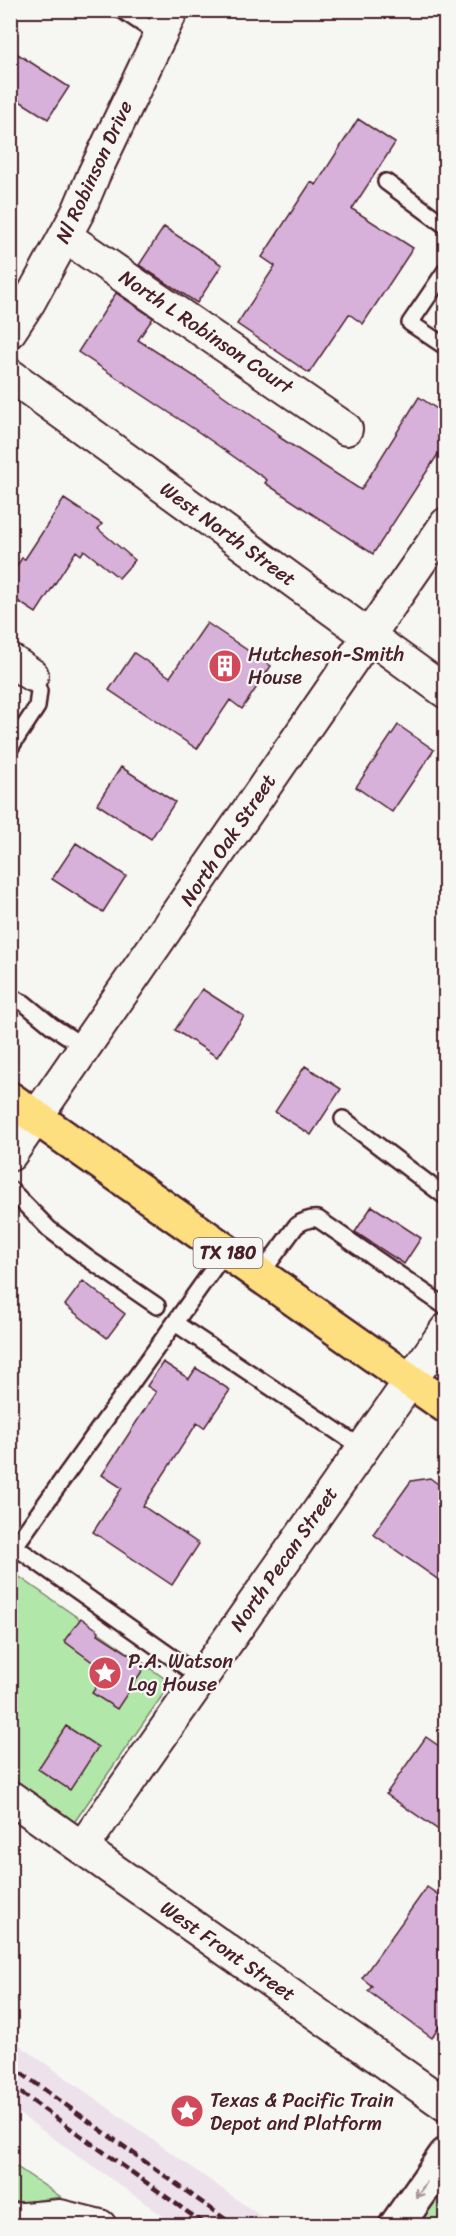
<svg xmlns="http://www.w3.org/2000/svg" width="456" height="2236" font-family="Sriracha,sans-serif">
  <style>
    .built { fill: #ede1eb }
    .green { fill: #b2e7aa; stroke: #7e836a; stroke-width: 1.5 }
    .building { fill: #d7b1da; stroke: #4a1f2b; stroke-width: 1.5 }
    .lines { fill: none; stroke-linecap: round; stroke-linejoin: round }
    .service-casing { stroke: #4a1f2b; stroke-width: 20 }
    .minor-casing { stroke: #4a1f2b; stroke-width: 36 }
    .secondary-casing { stroke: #4a1f2b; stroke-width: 38 }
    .primary-casing { stroke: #4a1f2b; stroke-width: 38 }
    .service { stroke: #f6f6f2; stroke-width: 15 }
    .minor { stroke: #f6f6f2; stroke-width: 32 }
    .secondary { stroke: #f6f6f2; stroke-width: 33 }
    .primary { stroke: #fddf80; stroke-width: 33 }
    .rail { stroke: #4a1f2b; stroke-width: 4.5; stroke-dasharray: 9 4.5; stroke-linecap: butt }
    .oneway { stroke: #a99598 }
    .labels { text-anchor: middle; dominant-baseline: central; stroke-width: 4.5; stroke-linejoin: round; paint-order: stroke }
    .shield { fill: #f6f6f2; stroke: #7e6067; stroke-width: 1.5 }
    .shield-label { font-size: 18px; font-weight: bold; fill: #4a1f2b }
    .street-label { font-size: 20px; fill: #4a1f2b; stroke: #f6f6f2 }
    .poi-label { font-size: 20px; fill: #4a1f2b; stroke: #f6f6f2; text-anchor: start }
  </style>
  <rect width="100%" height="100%" fill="#f6f6f2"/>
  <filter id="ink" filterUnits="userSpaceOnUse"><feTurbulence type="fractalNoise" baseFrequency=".0167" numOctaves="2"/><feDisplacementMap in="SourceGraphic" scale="12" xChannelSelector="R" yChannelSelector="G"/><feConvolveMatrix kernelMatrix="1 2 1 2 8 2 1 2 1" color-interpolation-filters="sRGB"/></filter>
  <g filter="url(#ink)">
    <path class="built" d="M11,2039L273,2225H176L11,2108Z"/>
    <path class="green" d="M11,1571L171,1683L73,1824L11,1778Z
      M11,2163L61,2197L11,2204Z
      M445,2180V2225L413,2226Z"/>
    <path class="building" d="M10,49L69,87L48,119L10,95Z
      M358,119L395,143L352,209L413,248L363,324L349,314L309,373L237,324L275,266L262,257L311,182L316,185Z
      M164,227L222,265L197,303L139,265Z
      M116,293L153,318L138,340L214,389L281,436L279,437L361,490L419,397L446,415V442L373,554L265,483L267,480L200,433L78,352Z
      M64,499L102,524L98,529L135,560L119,578L84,550L81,555L76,551L36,613L10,596V576L22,558L25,559Z
      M207,623L271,666L242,709L230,700L197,749L109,690L134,653L170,677Z
      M398,725L434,750L392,812L356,787Z
      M121,767L175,802L151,839L97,804Z
      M76,843L126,876L103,912L52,879Z
      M202,989L244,1016L217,1057L175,1030Z
      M305,1066L341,1089L311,1135L275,1112Z
      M372,1206L421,1238L404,1264L355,1232Z
      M83,1281L125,1314L107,1338L65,1305Z
      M163,1362L189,1379L196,1368L230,1390L204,1428L197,1423L143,1506L199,1544L172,1585L93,1532L122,1488L102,1475L156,1392L147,1386Z
      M430,1478L446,1490V1585L373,1534L411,1481Z
      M81,1618L99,1631L98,1634L146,1665L117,1709L92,1693L106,1672L64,1641Z
      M66,1726L98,1747L70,1790L38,1769Z
      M426,1737L446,1751V1835L386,1794Z
      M427,1887L446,1900V2016L432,2038L368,1991L372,1986L362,1978Z"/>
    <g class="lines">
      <g class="service-casing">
        <path id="service" d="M122,10L159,35
          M386,182L446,226
          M446,270L410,323L446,347
          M10,748L37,707L39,691L32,675
          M10,999L13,998L24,1003L52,1026L86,1048
          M343,1119L446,1197
          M10,1189L49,1229L87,1258L157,1306
          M260,1275L296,1226C303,1221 309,1218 318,1219L446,1307
          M175,1323L362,1448
          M10,1543L200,1677
          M15,1546L226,1251"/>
      </g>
      <g class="minor-casing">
        <path id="minor" d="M65,236L346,429
          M10,331L29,302L78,212L94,174L172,10
          M10,375L446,692
          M10,660L32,675
          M10,1155L446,524
          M10,1797L446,2105
          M82,1848L446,1330
          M10,2220L60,2216L100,2226"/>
      </g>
      <g class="secondary-casing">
        <path id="secondary" d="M396,2226L446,2155"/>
      </g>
      <g class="primary-casing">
        <path id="primary" d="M10,1099L446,1406"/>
      </g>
      <use href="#service" class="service"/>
      <use href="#minor" class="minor"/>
      <use href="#secondary" class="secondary"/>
      <use href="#primary" class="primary"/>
      <path class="rail" d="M10,2065L235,2226
        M10,2085L207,2226"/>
    </g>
    <defs><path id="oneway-shaft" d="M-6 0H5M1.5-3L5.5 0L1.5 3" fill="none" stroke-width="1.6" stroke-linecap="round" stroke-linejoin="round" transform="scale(1.5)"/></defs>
    <use class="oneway" href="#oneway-shaft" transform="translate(421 2190) rotate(125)"/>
  </g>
  <defs>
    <g id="building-disc" transform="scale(1.725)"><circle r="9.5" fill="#d1495b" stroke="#f6f6f2"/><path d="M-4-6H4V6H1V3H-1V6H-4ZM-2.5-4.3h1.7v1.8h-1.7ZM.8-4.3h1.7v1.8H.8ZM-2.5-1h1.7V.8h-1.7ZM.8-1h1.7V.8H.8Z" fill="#fff"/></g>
    <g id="sight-disc" transform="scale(1.725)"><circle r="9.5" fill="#d1495b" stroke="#f6f6f2"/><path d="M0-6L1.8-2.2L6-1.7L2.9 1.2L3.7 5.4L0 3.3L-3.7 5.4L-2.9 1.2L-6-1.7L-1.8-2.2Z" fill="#fff"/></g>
  </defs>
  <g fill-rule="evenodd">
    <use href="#building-disc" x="225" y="666"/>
    <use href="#sight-disc" x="105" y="1673"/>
    <use href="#sight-disc" x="187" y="2111"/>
  </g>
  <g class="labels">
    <rect class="shield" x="193.5" y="1238" width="69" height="30" rx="4.5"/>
    <g class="shield-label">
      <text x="228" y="1253">TX 180</text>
    </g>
    <g class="street-label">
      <text transform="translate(94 172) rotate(-65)">Nl Robinson Drive</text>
      <text transform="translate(206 332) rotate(34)">North L Robinson Court</text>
      <text transform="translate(228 534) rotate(36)">West North Street</text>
      <text transform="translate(228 840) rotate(-56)">North Oak Street</text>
      <text transform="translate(284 1559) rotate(-55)">North Pecan Street</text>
      <text transform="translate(228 1951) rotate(35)">West Front Street</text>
    </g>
    <g class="poi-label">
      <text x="248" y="654">Hutcheson-Smith<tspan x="248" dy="23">House</tspan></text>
      <text x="128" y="1661">P.A. Watson<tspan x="128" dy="23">Log House</tspan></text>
      <text x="210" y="2100">Texas &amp; Pacific Train<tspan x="210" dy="23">Depot and Platform</tspan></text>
    </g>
  </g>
  <rect width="456" height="2236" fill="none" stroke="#f6f6f2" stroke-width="36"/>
  <rect x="18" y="18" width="420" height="2200" fill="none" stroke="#4a1f2b" stroke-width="2" filter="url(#ink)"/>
</svg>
